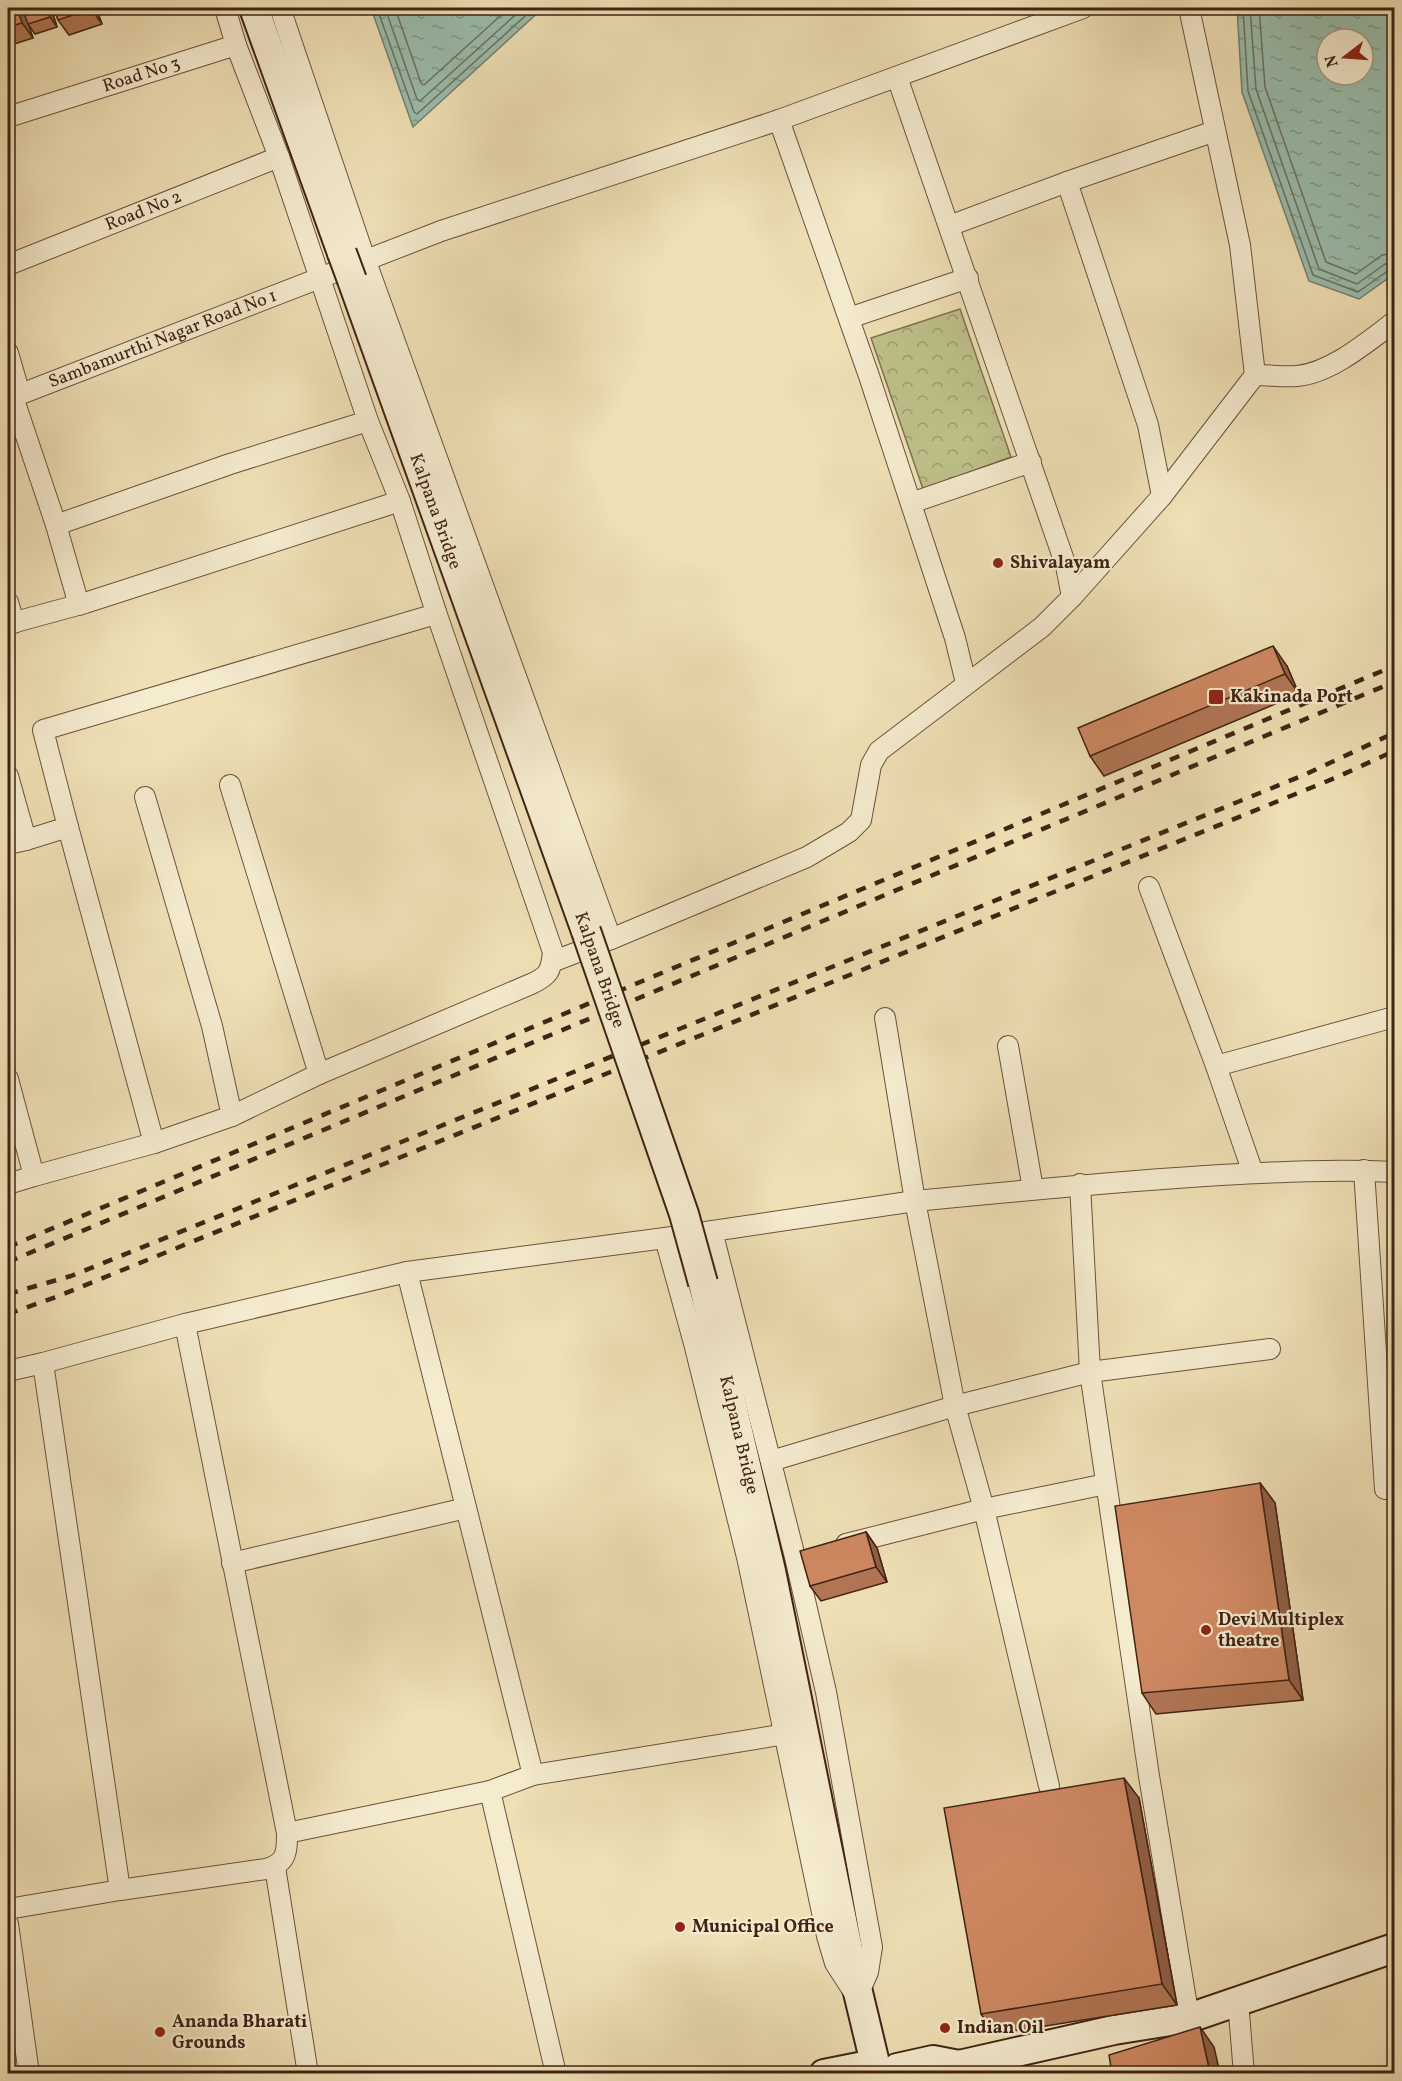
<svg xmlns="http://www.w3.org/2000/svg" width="1402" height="2081" font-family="Vollkorn,serif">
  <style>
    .park { fill: url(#park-crowns); stroke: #7f724f; stroke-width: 1.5 }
    .water { fill: url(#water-ripples); stroke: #767f70; stroke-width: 1.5; fill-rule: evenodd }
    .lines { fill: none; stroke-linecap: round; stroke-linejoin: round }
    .shore { stroke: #6d7060; stroke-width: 1.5 }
    .street-casing { stroke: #6c523c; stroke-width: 22 }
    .secondary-casing { stroke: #402314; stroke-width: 32 }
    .street { stroke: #f5ebcf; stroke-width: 20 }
    .secondary { stroke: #f5ebcf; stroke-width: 28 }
    .rail { stroke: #402314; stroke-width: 4.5; stroke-dasharray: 10 10; stroke-linecap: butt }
    .secondary-bridge-casing { stroke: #402314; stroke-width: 32; stroke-linecap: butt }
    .secondary-bridge { stroke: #f5ebcf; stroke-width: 28 }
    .wall { fill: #b17554; stroke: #402314; stroke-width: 1.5 }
    .shaded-wall { fill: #905f45; stroke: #402314; stroke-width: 1.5 }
    .building { fill: #ce8862; stroke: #402314; stroke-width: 1.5 }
    .poi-dot { fill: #8f2418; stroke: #f5ebcf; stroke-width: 2 }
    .labels { text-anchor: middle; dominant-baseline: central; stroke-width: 4.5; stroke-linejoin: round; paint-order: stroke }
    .street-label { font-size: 18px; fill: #402314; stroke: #f5ebcf }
    .poi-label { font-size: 18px; font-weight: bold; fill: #402314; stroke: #f5ebcf; text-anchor: start }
  </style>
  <defs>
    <pattern id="park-crowns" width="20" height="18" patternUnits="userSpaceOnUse" patternTransform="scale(1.5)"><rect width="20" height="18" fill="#bec18a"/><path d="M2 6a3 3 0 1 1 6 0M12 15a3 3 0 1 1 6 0" fill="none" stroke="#9c9c70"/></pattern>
    <pattern id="water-ripples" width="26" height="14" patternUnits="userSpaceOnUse" patternTransform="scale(1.5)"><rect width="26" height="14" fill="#9abdad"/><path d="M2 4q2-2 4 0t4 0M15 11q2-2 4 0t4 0" fill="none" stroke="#7f998c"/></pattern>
  </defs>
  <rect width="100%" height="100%" fill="#efe0b5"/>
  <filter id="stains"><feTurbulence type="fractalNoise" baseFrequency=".00333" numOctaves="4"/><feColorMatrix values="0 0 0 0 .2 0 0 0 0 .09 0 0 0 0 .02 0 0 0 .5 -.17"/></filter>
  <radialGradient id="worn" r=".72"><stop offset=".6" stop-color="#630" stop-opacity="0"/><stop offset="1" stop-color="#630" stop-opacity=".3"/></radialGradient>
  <path class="park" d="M960,309L1011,457L923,489L871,338Z"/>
  <path class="water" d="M371,8H543L413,127Z
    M771,8H923L776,11Z
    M1237,8H1394V274L1359,299L1309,281L1242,92ZM1327,39H1363V75H1327Z"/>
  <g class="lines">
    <path class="shore" d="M377,8L414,112L417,114L534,8
      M385,8L417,99L420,101L523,8
      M395,8L421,83L424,85L509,8
      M1243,8L1248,91L1313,275L1358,292L1389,270L1394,269
      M1250,8L1256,89L1319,269L1357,284L1385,264L1394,262
      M1259,8L1265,87L1326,262L1356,274L1382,255L1394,253"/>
    <g class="street-casing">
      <g id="street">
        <path d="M280,8L365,259L611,939"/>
        <path d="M897,77L1066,566L1072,597"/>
        <path id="s1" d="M8,117L236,45L225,8"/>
        <path d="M779,120L869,376L955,638L966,683"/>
        <path d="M949,226L1067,182"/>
        <path id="s2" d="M8,265L279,157"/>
        <path d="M849,318L968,278"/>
        <path d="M8,353L20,394"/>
        <path d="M1255,375C1269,375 1284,377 1297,376C1331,373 1367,342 1394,322"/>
        <path d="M13,397L56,525"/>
        <path id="s3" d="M8,399L441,231L779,120L1083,8"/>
        <path d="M1162,496L1148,425L1067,182L1215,131"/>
        <path d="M911,503L1031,462"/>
        <path d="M8,602L14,623"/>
        <path d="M79,605L56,525L230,464L368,421"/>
        <path d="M8,624L85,603L400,501L368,421L279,157L236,45"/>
        <path d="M8,776L26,840L8,844"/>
        <path d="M230,785L319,1074L232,1116"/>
        <path d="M145,797L212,1026L232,1116L154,1143"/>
        <path d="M68,827L43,730L429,616L436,612L400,501"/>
        <path d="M26,840L68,827L154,1143L34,1176"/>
        <path d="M1149,887L1216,1066L1253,1173"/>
        <path d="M552,962L611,939L807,857L849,832L861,820L871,765L879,751L1042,627L1072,597L1162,496L1255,375L1240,245L1189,8"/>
        <path d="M885,1018L915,1201C1017,1191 1119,1181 1221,1175C1278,1172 1337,1169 1394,1172"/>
        <path d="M1008,1046L1033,1189"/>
        <path d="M1216,1066L1394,1017"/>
        <path d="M319,1074L531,984C549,976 551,971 553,952L436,612"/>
        <path d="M8,1079L34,1176L8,1184"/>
        <path d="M1364,1170L1385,1489"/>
        <path d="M1080,1184L1090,1372L1270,1349"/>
        <path d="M665,1238L694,1343L747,1557L827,1936L835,1963L857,1997L868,1972L872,1947L826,1692L795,1557L712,1231"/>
        <path d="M407,1272L665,1238L915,1201L955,1406L984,1509L1049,1786"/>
        <path d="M43,1363L185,1324L407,1272L533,1775L490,1791L287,1833"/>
        <path d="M8,1371L43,1363L120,1890L8,1909"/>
        <path d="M771,1461L955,1406L1090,1372L1149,1776L1189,2018"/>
        <path d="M846,1544L984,1509L1106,1484"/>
        <path d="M232,1563L466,1508"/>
        <path d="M533,1775L786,1734"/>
        <path d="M490,1791L556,2074"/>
        <path d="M275,1867L308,2074"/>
        <path d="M120,1890L266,1869C287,1863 287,1852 287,1833L185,1324"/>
        <path d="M8,1924L29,2074"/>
        <path d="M1238,2001L1244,2074"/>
      </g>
    </g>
    <g class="secondary-casing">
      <g id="secondary">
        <path d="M254,8L342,253"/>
        <path id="s4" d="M352,280L586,931"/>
        <path id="s5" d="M703,1283L771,1571L850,1959L874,2059"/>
        <path d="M897,2068L933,2060L959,2065"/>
        <path d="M824,2074L864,2066"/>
        <path d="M947,2074L959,2065L1114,2030L1189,2018L1394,1948"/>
      </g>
    </g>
    <use href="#street" class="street"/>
    <use href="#secondary" class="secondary"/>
    <path class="rail" d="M8,1247L1394,666
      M8,1262L1394,682
      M8,1294L71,1276L153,1243L1304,775L1394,733
      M8,1314L56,1297L1335,778L1394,751"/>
    <g class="secondary-bridge-casing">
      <path id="secondary-bridge" d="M342,253L352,280
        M586,931L684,1214L703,1283"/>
    </g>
    <use href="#secondary-bridge" class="secondary-bridge"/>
  </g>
  <path class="wall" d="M8,8H51L57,27L35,34L28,24L33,38L8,46Z
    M54,8H96L102,24L69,35L58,20Z
    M1287,666L1299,694L1104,776L1090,756Z
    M1260,1483L1275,1503L1303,1700L1156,1714L1142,1693Z
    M866,1532L877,1548L887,1582L821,1601L810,1586Z
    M1139,1798L1177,2005L995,2034L981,2014Z"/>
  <path class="shaded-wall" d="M17,8H23L33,38L22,23Z
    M47,8H51L57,27L50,17Z
    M91,8H96L102,24L91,9Z
    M1273,646L1287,666L1299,694L1285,674Z
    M1260,1483L1275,1503L1303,1700L1289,1680Z
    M866,1532L877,1548L887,1582L876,1567Z
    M1124,1778L1139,1798L1177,2005L1162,1984Z
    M1200,2027L1214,2047L1220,2073H1210Z"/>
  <path class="building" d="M8,8H17L22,23L8,27Z
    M22,8H47L50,17L28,24Z
    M54,8H91V9L58,20Z
    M1273,646L1285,674L1090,756L1078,728Z
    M1260,1483L1289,1680L1142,1693L1115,1506Z
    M866,1532L876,1567L810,1586L800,1551Z
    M1124,1778L1162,1984L981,2014L944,1808Z
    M1200,2027L1210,2073H1112L1109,2055Z"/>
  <g class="poi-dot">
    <circle cx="998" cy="563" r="6"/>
    <rect x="1208" y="689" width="16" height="16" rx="3"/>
    <circle cx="1206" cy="1630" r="6"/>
    <circle cx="680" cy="1927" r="6"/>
    <circle cx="945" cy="2028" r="6"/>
    <circle cx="160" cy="2032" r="6"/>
  </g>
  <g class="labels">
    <g class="street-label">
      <text stroke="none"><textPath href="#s1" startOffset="140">Road No 3</textPath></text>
      <text stroke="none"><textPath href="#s2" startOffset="146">Road No 2</textPath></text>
      <text stroke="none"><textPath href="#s3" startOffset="166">Sambamurthi Nagar Road No 1</textPath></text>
      <text stroke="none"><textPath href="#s4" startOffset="246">Kalpana Bridge</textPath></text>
      <text transform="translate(599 970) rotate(71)">Kalpana Bridge</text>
      <text stroke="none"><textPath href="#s5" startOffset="156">Kalpana Bridge</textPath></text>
    </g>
    <g class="poi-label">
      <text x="1010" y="563">Shivalayam</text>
      <text x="1230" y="697">Kakinada Port</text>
      <text x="1218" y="1620">Devi Multiplex<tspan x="1218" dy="21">theatre</tspan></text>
      <text x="692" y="1927">Municipal Office</text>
      <text x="172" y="2022">Ananda Bharati<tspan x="172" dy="21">Grounds</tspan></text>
      <text x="957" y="2028">Indian Oil</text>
    </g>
  </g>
  <rect width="1402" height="2081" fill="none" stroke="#efe0b5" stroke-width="30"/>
  <rect x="9" y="9" width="1384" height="2063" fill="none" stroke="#402314" stroke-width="3"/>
  <rect x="15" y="15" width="1372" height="2051" fill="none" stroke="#402314" stroke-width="1.5"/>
  <g transform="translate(1345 57) rotate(253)"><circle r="28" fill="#f5ebcf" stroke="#ad9b84" stroke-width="1.5"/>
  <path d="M0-4.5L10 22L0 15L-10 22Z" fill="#8f2418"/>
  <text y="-9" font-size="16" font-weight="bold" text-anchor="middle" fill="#402314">N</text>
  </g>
  <rect width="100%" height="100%" filter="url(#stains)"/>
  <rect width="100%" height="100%" fill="url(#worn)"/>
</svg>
